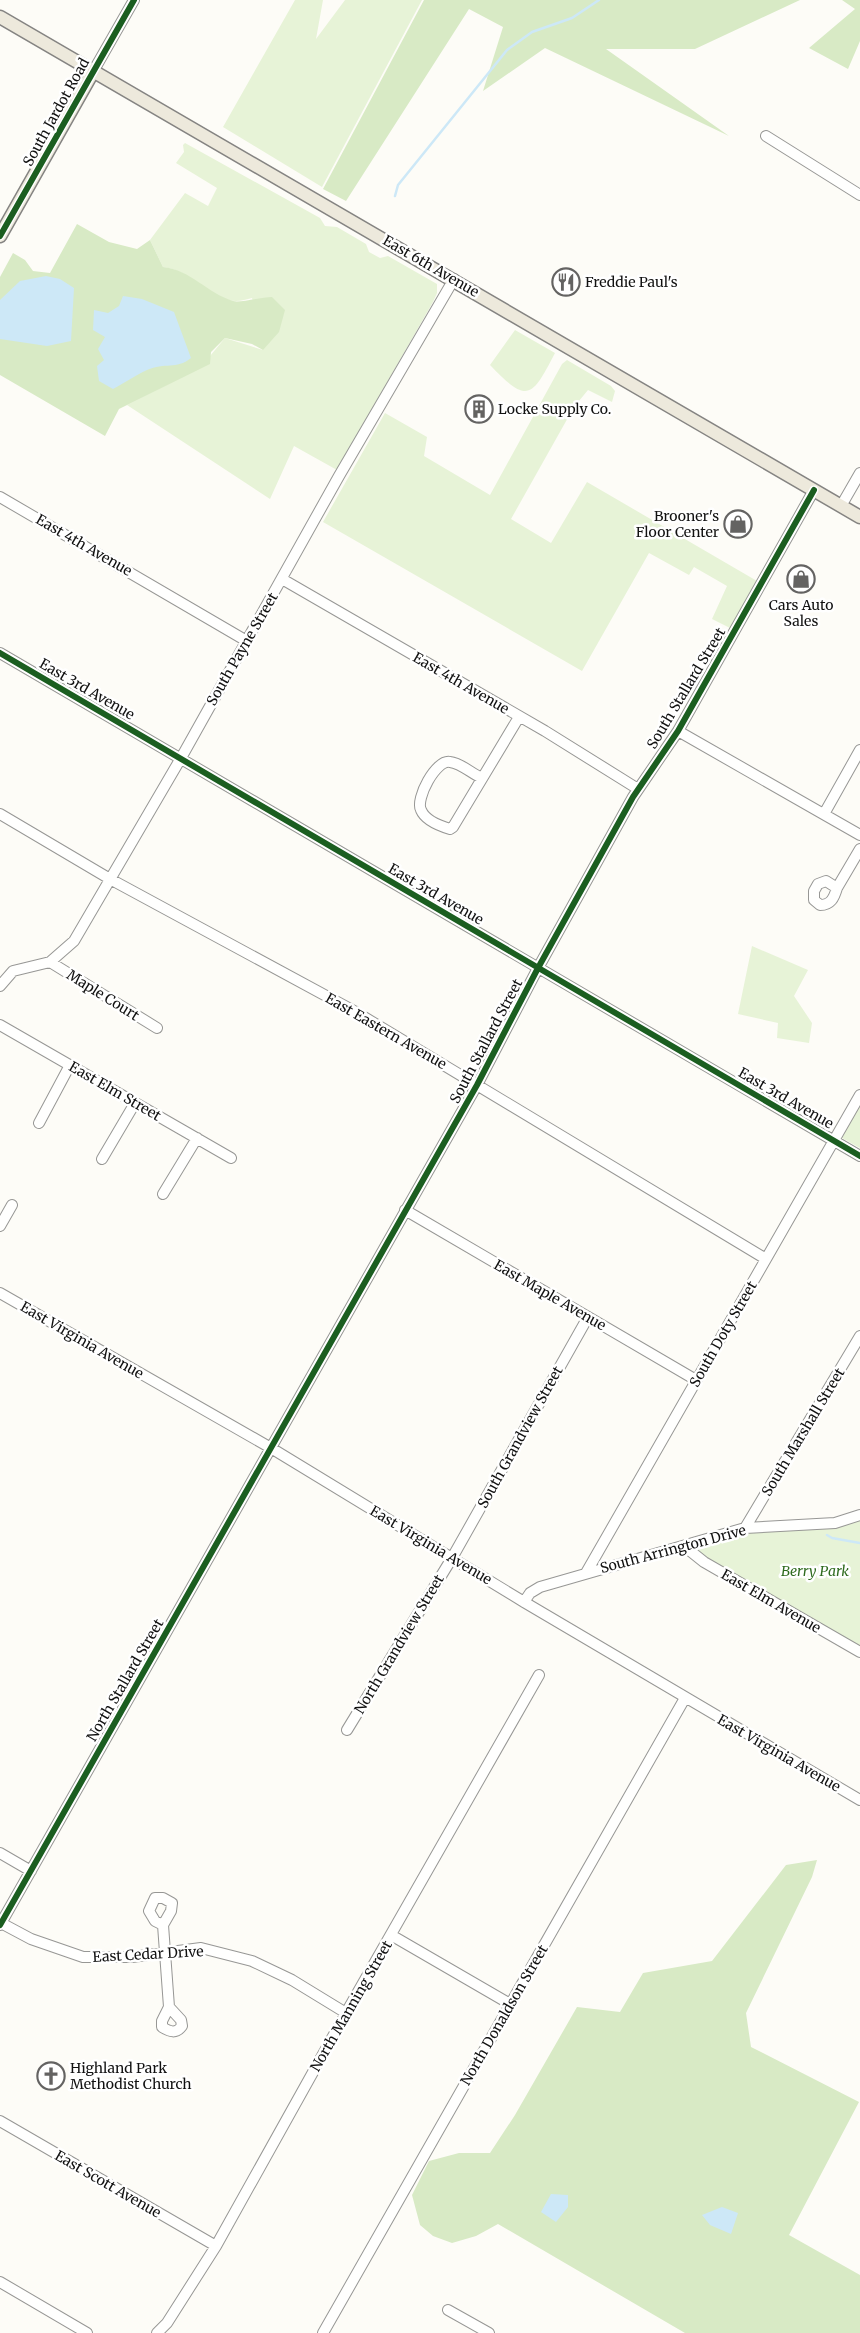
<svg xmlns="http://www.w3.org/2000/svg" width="860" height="2333" font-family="Merriweather,serif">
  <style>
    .green { fill: #e7f3d7 }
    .forest { fill: #d8eac5 }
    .water { fill: #cde8f7 }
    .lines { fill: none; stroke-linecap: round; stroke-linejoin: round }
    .stream { stroke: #cde8f7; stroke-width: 2.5 }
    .minor-casing { stroke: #979795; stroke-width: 12 }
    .major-casing { stroke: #858482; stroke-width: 15 }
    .minor { stroke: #fffffe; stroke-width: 10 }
    .major { stroke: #ede9dc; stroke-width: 12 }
    .cycleway-casing { stroke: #fff; stroke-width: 9 }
    .cycleway { stroke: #1b5e20; stroke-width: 6 }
    .labels { text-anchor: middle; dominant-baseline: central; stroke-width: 5; stroke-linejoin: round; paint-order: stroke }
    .street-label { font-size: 14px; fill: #111; stroke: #fff }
    .poi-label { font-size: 14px; fill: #111; stroke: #fff; text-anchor: start }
    .park-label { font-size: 14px; font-style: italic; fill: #2f6b1f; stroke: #fff }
  </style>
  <rect width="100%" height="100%" fill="#fdfcf7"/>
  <path class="green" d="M295,0H323L316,39L345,0H422L322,187L223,127Z
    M185,143L320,218L325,226L337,227L366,244L369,252L380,258L388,256L437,284V293L433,302L337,470L294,446L270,499L127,405L200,368L225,338L263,350L252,298C247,299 241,301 236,301C213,301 191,270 163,267L150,240L185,193L208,206L217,188L176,163L184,152L183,145Z
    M515,330L555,353C532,397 528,405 490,365Z
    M567,360L611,386L615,391L612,402L588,390L574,407L511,519L551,543L587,482L757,581L730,628L712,619L727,586L694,567L689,575L649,553L582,671L323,522L385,413L427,437L424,456L490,495L562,364Z
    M752,946L808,970L794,996L812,1023L809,1043L777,1038L778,1023L738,1014Z
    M860,1106V1148L842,1138Z
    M860,1519V1646L704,1559L689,1545L745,1531Z"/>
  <path class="forest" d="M424,0H800L695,49H606L729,136L545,48L483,91L503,27L469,9L346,201L323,189Z
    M842,0H860V41L848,69L809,48L855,9Z
    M77,224L109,242L137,249L150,240L163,267C191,270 207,293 233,301C240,303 262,297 272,297L285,310L279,332L263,350L252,344L225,338L211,352L210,364L119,409L105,436L0,375V277L13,253L25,260L33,271L50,273Z
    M817,1860L812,1877L746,2013L751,2047L859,2102L789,2235L860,2275V2333H685L498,2224L476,2236L452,2243L433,2236L420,2225L412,2195L429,2161L459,2153H490L515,2115L577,2007L620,2012L643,1973L712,1961L786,1865Z"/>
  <path class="water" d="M46,276L60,279L74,288L71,341L47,346L0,339V300L20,281Z
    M123,296L142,299L174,312L191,358C176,370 165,362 147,370C136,375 124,383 113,389L99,381L97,366L104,360L98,349L105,337L93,330L94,310L108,313L119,306Z
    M551,2194L568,2195V2207L556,2222L541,2212Z
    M722,2207L738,2213L731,2234L710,2225L702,2215Z"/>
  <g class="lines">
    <path class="stream" d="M395,196L398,185L507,50L532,32L572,18L599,0
      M827,1535L832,1538L860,1543"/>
    <g class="minor-casing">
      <path id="minor" d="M94,70L134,0
        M766,136L860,195
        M0,497L245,640
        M841,506L860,473
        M282,579L545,731L638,789
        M0,653L860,1156
        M678,731L860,835
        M482,778C472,774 461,763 450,762C436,759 415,799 421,810C425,820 440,826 450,829L453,827L519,717
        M0,814L110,879L354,1011L766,1259
        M824,814L860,750
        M826,881L837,888C834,898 831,905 820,905L814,900V891L818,884Z
        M837,888L860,849
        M50,962L157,1028
        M0,986L13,971L50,962L74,941L181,758L339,476L454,279
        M0,1025L231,1158
        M39,1123L70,1065
        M102,1159L135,1103
        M163,1194L197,1138
        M405,1210L696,1380
        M0,1226L12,1205
        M0,1293L271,1448L524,1602L860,1800
        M745,1528L860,1336
        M684,1546L704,1562L860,1652
        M586,1573L860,1095
        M524,1602L530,1593L540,1587L745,1528L835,1523L860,1515
        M347,1730L452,1558L588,1317
        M0,1853L31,1871
        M1,1923L31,1939L83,1957H132L201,1948L252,1961L292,1980L346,2013
        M0,1925L477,1085L538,968L633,797L678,731L814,490
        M163,1925L171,1911L172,1903L163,1898H155L149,1911L155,1921L163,1925L169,2007
        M391,1935L510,2004
        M169,2007L181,2020L182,2026C176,2034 170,2032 162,2027V2021Z
        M0,2121L216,2246
        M0,2282L87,2333
        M448,2310L489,2333
        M157,2333L167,2323L216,2246L346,2013L539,1675
        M323,2333L685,1698"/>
    </g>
    <g class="major-casing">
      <path id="major" d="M0,17L860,517
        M0,236L94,70"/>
    </g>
    <use href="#minor" class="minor"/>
    <use href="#major" class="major"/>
    <g class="cycleway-casing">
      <path id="cycleway" d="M0,236L134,0
        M0,653L860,1156
        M0,1925L477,1085L538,968L633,797L678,731L814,490"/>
    </g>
    <use href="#cycleway" class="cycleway"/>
  </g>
  <defs>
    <g id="restaurant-ring" transform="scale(1.4375)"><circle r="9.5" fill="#fff" stroke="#646362" stroke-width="1.5"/><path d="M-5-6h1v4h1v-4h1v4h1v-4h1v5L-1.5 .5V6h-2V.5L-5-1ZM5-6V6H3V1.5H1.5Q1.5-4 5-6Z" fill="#646362"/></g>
    <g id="building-ring" transform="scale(1.4375)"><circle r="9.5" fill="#fff" stroke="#646362" stroke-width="1.5"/><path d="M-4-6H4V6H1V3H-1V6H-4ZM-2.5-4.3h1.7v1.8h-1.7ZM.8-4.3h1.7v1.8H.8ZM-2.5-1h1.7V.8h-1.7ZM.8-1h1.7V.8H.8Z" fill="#646362"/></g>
    <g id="shop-ring" transform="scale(1.4375)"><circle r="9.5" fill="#fff" stroke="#646362" stroke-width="1.5"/><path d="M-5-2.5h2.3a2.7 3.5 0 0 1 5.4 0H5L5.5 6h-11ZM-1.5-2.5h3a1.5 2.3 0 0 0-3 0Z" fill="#646362"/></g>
    <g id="church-ring" transform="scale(1.4375)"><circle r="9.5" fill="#fff" stroke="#646362" stroke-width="1.5"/><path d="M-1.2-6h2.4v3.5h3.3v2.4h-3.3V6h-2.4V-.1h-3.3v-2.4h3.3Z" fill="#646362"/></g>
  </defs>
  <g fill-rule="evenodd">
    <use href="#restaurant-ring" x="566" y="282"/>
    <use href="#building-ring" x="479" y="409"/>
    <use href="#shop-ring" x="738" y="524"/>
    <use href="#shop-ring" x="801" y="579"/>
    <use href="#church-ring" x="51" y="2076"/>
  </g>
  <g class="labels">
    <g class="street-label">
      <text transform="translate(56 112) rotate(-61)">South Jardot Road</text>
      <text transform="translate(431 266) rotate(30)">East 6th Avenue</text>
      <text transform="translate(84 545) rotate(30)">East 4th Avenue</text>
      <text transform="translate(242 649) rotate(-60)">South Payne Street</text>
      <text transform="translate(461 683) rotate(30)">East 4th Avenue</text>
      <text transform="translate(686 688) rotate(-59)">South Stallard Street</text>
      <text transform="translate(87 689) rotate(30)">East 3rd Avenue</text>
      <text transform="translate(436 894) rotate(30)">East 3rd Avenue</text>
      <text transform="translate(103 995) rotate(32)">Maple Court</text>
      <text transform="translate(386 1031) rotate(30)">East Eastern Avenue</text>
      <text transform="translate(486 1041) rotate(-62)">South Stallard Street</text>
      <text transform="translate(115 1091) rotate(30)">East Elm Street</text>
      <text transform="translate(786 1098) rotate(30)">East 3rd Avenue</text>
      <text transform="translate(550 1295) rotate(30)">East Maple Avenue</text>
      <text transform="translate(723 1334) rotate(-60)">South Doty Street</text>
      <text transform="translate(82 1340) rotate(30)">East Virginia Avenue</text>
      <text transform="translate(803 1432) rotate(-59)">South Marshall Street</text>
      <text transform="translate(520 1437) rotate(-61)">South Grandview Street</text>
      <text transform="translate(431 1545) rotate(31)">East Virginia Avenue</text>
      <text transform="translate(673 1549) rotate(-15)">South Arrington Drive</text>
      <text transform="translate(771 1601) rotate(30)">East Elm Avenue</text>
      <text transform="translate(399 1644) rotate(-59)">North Grandview Street</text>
      <text transform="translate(125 1680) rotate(-60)">North Stallard Street</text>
      <text transform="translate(779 1753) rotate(30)">East Virginia Avenue</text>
      <text transform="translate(148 1954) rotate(-3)">East Cedar Drive</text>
      <text transform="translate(351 2006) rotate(-60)">North Manning Street</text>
      <text transform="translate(504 2015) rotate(-60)">North Donaldson Street</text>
      <text transform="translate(108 2184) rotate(30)">East Scott Avenue</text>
    </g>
    <g class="poi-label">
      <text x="585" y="282">Freddie Paul's</text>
      <text x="498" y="409">Locke Supply Co.</text>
      <text x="719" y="516" text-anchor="end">Brooner's<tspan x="719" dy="16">Floor Center</tspan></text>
      <text x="801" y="605" text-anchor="middle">Cars Auto<tspan x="801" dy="16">Sales</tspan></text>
      <text x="70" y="2068">Highland Park<tspan x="70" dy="16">Methodist Church</tspan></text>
    </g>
    <g class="park-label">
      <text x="815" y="1571">Berry Park</text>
    </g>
  </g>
</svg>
